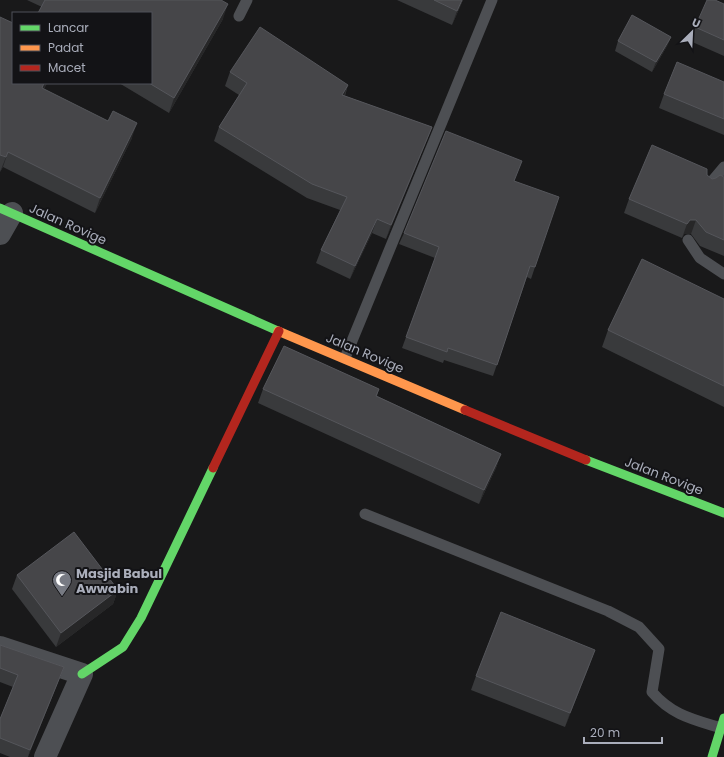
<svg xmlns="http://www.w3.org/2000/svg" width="724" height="757" font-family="Poppins,sans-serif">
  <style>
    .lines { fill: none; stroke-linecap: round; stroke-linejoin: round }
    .lane { stroke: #4d4f53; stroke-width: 11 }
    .street { stroke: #4d4f53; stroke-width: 22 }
    .fast { stroke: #63d668; stroke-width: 9 }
    .slow { stroke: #ff974d; stroke-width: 9 }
    .jam { stroke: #b3261e; stroke-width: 9 }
    .wall { fill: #393a3c }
    .shaded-wall { fill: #272728 }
    .building { fill: #464649; stroke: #55565b }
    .labels { text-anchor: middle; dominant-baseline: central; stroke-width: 4; stroke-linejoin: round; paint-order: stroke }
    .street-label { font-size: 13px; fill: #aaaebb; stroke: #131316 }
    .poi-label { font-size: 13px; font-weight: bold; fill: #aaaebb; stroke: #131316; text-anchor: start }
  </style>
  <rect width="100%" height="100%" fill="#19191a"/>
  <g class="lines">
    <path class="lane" d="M239,16L247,0
      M708,186L724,167
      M688,240L700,258L724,274
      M345,358L492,0
      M365,514L608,611L639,627L659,649L652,692C672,715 692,719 721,728"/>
    <path class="street" d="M0,234L12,213
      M0,647L82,674L45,757"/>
    <path class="fast" d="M0,208L278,331
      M586,460L724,513
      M82,674L123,647L141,618L213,468
      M712,757L724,718"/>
    <path class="slow" d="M278,331L465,410"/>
    <path class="jam" d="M465,410L586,460
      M213,468L279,331"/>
  </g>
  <path class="wall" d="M27,0H221L223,19L169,113L119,83H151L42,7Z
    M397,0H463L452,25Z
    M724,4V56L690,41L695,27Z
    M0,17L13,83H47L44,89L132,138L95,213L3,167L0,172Z
    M671,37L667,46L652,72L615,51L618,41Z
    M230,72L348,85L345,96L432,127L427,140L386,239L372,233L350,279L316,263L321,250L340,210L307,198L214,141L219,127L239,95L225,86Z
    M724,82V135L659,108L664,94Z
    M707,175L712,179L724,177V256L700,246L691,234H684L682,238L624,213L629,199Z
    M514,181L535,267L531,279L527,277L493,376L444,360L443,363L402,348L435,258L399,244L404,233Z
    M724,299V407L602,347L608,330Z
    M263,389H379L377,396L501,454L496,468L479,504L258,403Z
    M17,575L118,590L113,604L56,647L12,589Z
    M0,645L64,667L28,757H10L0,753V719L13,687L0,682Z
    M590,664L565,727L471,690L476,676Z"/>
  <path class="shaded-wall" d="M462,0H463L452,25L457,11Z
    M228,4L223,19L169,113L174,98Z
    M671,37L667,46L652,72L656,62Z
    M44,83H47L36,102L42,88Z
    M348,85L343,99L342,95Z
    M137,123L132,138L95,213L100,198Z
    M432,127L427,140L386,239L391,225Z
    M8,152L3,167L0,172Z
    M377,219L372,233L350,279L355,266Z
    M690,220H696L691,234H684L682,238L687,224Z
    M501,454L496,468L479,504L484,490Z
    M118,590L113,604L56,647L61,633Z
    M595,650L590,664L565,727L570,713Z
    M64,667L59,680L28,757L30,750Z"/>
  <path class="building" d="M45,0H221L228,4L174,98L149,83H151V13H38Z
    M434,0H462L457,11Z
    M707,0H715L724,4V40L695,27Z
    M632,15L671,37L656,62L618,41Z
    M0,17L13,23V83H44L42,88L108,121L113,111L137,123L100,198L8,152L6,157L0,155Z
    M260,27L348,85L342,95L432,127L391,225L377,219L355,266L321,250L347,197L312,184L219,127L247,83L230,72Z
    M677,62L724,82V119L664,94Z
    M446,131L522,161L514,181L559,197L535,267L530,266L497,365L448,348L447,352L406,337L439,247L404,233Z
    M652,145L707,169V175L712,179L716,178L720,175L724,177V240L706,232L696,220H690L687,224L629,199Z
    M642,259L724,299V386L608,330Z
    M284,346L379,389L376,396L501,454L484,490L263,389Z
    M74,532L118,590L61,633L17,575Z
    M501,612L595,650L570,713L476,676Z
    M0,645L64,667L30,750L0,738V719L18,675L0,668Z"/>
  <defs>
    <g id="mosque-pin" transform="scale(1)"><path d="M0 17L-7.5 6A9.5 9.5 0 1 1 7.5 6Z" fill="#777a83" stroke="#131316"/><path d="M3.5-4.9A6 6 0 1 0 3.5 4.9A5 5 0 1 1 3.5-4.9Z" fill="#fff"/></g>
  </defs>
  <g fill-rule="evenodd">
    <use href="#mosque-pin" x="62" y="580"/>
  </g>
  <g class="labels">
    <g class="street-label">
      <text transform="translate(68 224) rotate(24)">Jalan Rovige</text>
      <text transform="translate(365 353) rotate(23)">Jalan Rovige</text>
      <text transform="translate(664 476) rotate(21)">Jalan Rovige</text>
    </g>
    <g class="poi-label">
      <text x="76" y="573">Masjid Babul<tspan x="76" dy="15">Awwabin</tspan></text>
    </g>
  </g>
  <rect x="12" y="12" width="140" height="72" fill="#131316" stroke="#4f5158"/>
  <rect x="20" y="25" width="20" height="6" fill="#63d668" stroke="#4f5158"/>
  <text x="48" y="32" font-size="12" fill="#aaaebb">Lancar</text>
  <rect x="20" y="45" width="20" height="6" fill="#ff974d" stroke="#4f5158"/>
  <text x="48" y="52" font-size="12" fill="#aaaebb">Padat</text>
  <rect x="20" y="65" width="20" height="6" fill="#b3261e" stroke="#4f5158"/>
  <text x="48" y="72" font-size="12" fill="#aaaebb">Macet</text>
  <g transform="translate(692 32) rotate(24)" stroke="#131316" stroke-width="3" paint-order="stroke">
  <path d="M0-3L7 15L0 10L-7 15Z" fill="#aaaebb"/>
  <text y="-6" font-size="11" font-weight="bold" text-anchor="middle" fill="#aaaebb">U</text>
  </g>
  <path d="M584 737v6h78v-6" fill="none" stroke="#aaaebb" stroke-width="2"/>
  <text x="590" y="737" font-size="12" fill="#aaaebb" stroke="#131316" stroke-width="3" paint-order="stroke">20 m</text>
</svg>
